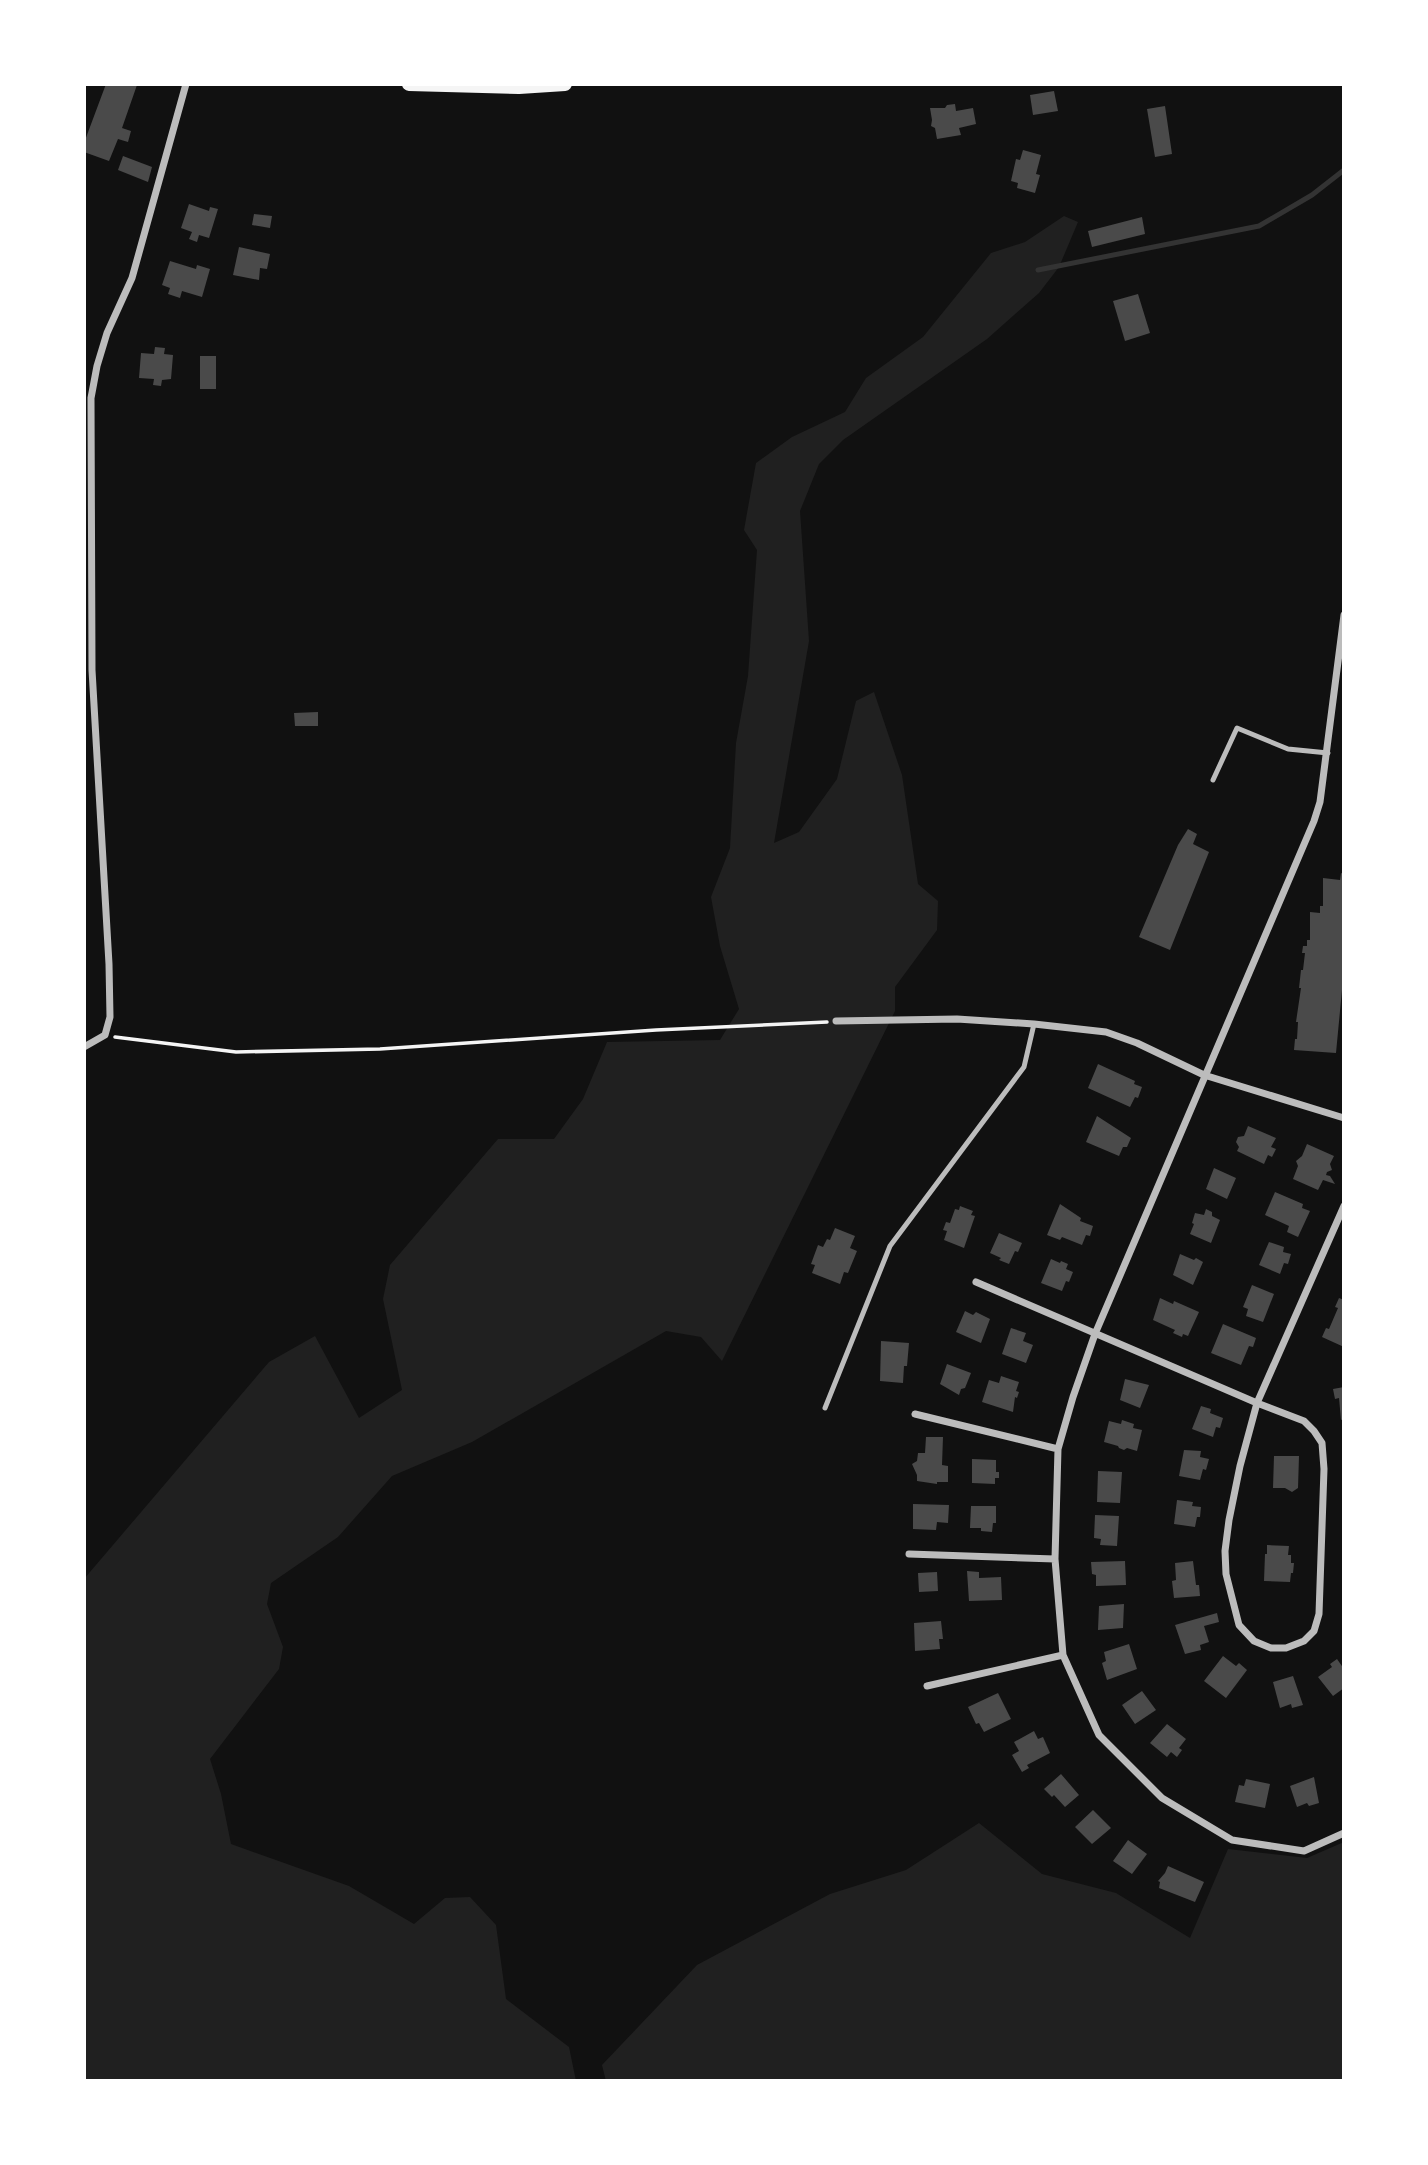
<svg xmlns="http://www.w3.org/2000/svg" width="1428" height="2165" font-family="Rubik,sans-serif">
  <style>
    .green { fill: #202020 }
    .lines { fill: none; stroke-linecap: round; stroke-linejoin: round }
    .stream { stroke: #333; stroke-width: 5 }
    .building { fill: #4a4a4a }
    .path { stroke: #f5f5f5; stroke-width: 3.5 }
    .service { stroke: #bcbcbc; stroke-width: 5 }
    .minor { stroke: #bcbcbc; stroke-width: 7 }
    .secondary { stroke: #f5f5f5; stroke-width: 14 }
  </style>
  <rect width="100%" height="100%" fill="#111"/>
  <path class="green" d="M1064,216L1078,222L1059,267L1039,293L987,339L843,440L819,464L800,511L809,641L774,843L799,832L837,779L856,701L874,692L902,775L918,884L938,901L937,930L895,987V1011L722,1361L701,1337L666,1331L472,1442L392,1476L338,1537L271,1583L267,1604L283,1647L279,1669L210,1759L221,1794L231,1844L349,1886L414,1924L445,1898L470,1897L496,1925L506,1999L569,2047L576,2081H84V1579L269,1362L315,1336L359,1418L402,1390L383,1299L390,1265L498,1139H554L583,1099L607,1042L720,1040L739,1009L720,946L711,897L730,848L736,743L748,676L757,550L744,530L756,463L792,437L845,412L866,378L923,337L991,253L1025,242Z
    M979,1823L1042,1874L1116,1893L1190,1938L1228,1849L1307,1858L1344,1842V2081H606L602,2065L697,1965L830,1894L906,1870Z"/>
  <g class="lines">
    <path class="stream" d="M1038,270L1259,226L1312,195L1344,170"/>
  </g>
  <path class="building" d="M106,84L137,85L122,128L131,131L128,142L118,139L109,161L84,152V143Z
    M1054,91L1058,111L1033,115L1030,95Z
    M955,104L956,111L973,108L976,124L959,128L961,135L937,139L935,128L931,126L932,120L930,108H945L947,105Z
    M1165,106L1172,154L1155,157L1147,109Z
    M1023,150L1041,155L1036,174L1040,175L1035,193L1017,188L1018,183L1011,181L1016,159L1020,160Z
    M123,156L152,167L148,182L118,170Z
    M189,204L209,211L210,207L218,209L209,238L199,235L197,242L189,239L192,232L181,228Z
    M254,214L272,216L270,228L252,225Z
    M1142,217L1145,234L1092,247L1088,231Z
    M239,247L270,254L267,269L260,268L259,280L233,275Z
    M170,261L196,269L197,265L210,269L202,297L182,291L180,298L168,294L170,288L162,285Z
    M1138,294L1150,333L1125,341L1113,301Z
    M155,347L165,348L164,354L173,355L171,379L162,380L161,386L153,385L154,379L139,378L141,353L154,354Z
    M200,356H216V389H200Z
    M318,712V726H295L294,713Z
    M1188,829L1197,834L1193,844L1209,852L1170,950L1139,937L1178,845Z
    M1341,873L1344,874V969L1336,1053L1294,1050L1295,1039H1297L1298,1022H1296L1301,988H1299L1301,970H1303L1305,953H1302L1303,946H1307V940H1310V912L1320,913V906H1323V878L1340,880Z
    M1098,1064L1135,1081L1134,1084L1142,1087L1138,1098L1135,1097L1130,1107L1088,1088Z
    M1097,1116L1131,1138L1127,1147H1123L1119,1156L1086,1142Z
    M1248,1126L1276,1138L1271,1147L1276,1149L1272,1157L1268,1155L1264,1164L1237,1151L1239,1147L1236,1142L1238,1137L1244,1136Z
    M1307,1144L1334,1156L1330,1164L1332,1170L1327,1172L1326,1175L1330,1176L1335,1184L1323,1180L1318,1190L1293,1179L1298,1166L1296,1161L1302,1156Z
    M1214,1168L1236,1178L1227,1199L1206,1189Z
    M1275,1192L1303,1204L1302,1208L1310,1211L1298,1237L1287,1232L1289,1226L1265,1215Z
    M1060,1204L1081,1218L1080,1221L1093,1226L1090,1236L1086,1235L1082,1245L1062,1237L1060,1240L1047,1235Z
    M960,1206L973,1211L971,1215L975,1216L964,1248L944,1240L947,1231L943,1230L946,1222L950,1223L955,1209L959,1210Z
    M1206,1209L1212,1212V1216L1220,1220L1211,1243L1190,1234L1194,1224L1192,1223L1195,1213L1204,1215Z
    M835,1228L855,1236L850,1248L857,1251L848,1273L844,1272L840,1284L812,1273L815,1265L811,1264L818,1245L823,1247L827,1239L830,1240Z
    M999,1233L1022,1243L1018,1252L1015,1251L1009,1264L999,1260L1001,1258L990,1253Z
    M1269,1242L1284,1247L1283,1252L1291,1254L1288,1264L1284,1263L1280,1274L1259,1265Z
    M1180,1254L1194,1260L1196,1258L1203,1262L1193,1285L1173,1275Z
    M1051,1259L1060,1263L1061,1261L1068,1264L1066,1269L1073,1272L1069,1282L1066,1281L1062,1291L1041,1283Z
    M1252,1285L1274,1294L1263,1322L1246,1316L1248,1309L1243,1307Z
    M1160,1298L1173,1304L1174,1301L1199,1312L1188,1336L1183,1334L1182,1337L1173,1333L1175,1330L1153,1320Z
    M1339,1298L1344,1300V1347L1322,1337L1326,1328L1329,1329L1338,1308L1335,1307Z
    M965,1311L973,1315L976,1312L990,1319L981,1343L956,1332Z
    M1223,1324L1256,1338L1253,1347L1249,1346L1241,1365L1211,1353Z
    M1011,1328L1026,1333L1023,1341L1033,1345L1026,1363L1002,1354Z
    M881,1341L909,1343L907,1366H904L903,1383L880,1381Z
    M947,1364L971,1373L965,1388L961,1389L959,1395L940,1384Z
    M1001,1376L1019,1382L1016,1391L1019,1392L1017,1398L1015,1397L1013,1412L982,1402L989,1380L999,1383Z
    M1125,1379L1149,1385L1140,1408L1120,1400Z
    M1344,1387V1419L1341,1420L1339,1398L1335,1399L1333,1389Z
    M1201,1406L1211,1409L1210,1413L1223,1418L1220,1428L1216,1427L1213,1437L1192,1429Z
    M1122,1420L1134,1424L1133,1428L1142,1430L1137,1451L1127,1448L1124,1450L1119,1448L1118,1446L1104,1442L1109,1421L1121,1424Z
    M926,1437H943L942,1465L948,1466V1482H937V1484L917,1481V1475L912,1464L917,1461L918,1453H925Z
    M1184,1450L1201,1451L1200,1457L1209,1459L1206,1470L1203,1469L1200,1480L1179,1476Z
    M1274,1456H1299L1298,1488L1292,1492L1285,1488H1273Z
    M972,1459L996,1460V1472H999V1478H995V1484L972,1483Z
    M1098,1471L1122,1472L1120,1503L1097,1502Z
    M1177,1500L1193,1502L1192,1506L1201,1507L1200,1517H1197L1195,1527L1174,1524Z
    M913,1504L949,1505L948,1523L937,1522L936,1530L913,1529Z
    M971,1506H996V1523H993L992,1532L981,1531V1528H970Z
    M1095,1515L1119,1516L1117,1546L1100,1545L1101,1539L1094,1538Z
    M1267,1545L1289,1546L1288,1555H1291V1563H1294L1293,1573H1291L1290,1582L1264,1581L1265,1554H1267Z
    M1125,1561L1126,1585L1096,1586V1575L1092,1574L1091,1562Z
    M1193,1561L1196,1585H1199L1200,1596L1174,1598L1172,1581L1176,1580L1175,1563Z
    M967,1571L979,1572V1578L1001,1577L1002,1600L969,1601Z
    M937,1572L938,1591L919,1592L918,1573Z
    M1124,1604L1123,1628L1098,1630L1099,1606Z
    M1217,1613L1219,1622L1204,1626L1209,1642L1200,1645L1201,1650L1185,1654L1175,1625Z
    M941,1621L943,1639H939L940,1649L915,1651L914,1623Z
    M1129,1644L1137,1669L1107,1680L1102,1663L1106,1661L1104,1652Z
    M1223,1656L1236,1666L1239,1663L1247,1670L1226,1698L1204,1681Z
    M1337,1659L1344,1669V1688L1333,1696L1318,1677L1332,1667L1330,1664Z
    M1293,1676L1303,1705L1292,1708L1291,1704L1280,1708L1273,1682Z
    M1142,1691L1156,1710L1135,1724L1122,1705Z
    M998,1693L1011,1719L984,1732L979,1723L976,1724L968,1707Z
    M1167,1724L1186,1739L1179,1748L1182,1750L1177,1757L1171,1752L1167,1757L1150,1743Z
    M1034,1731L1038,1739L1043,1737L1050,1753L1027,1765L1029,1768L1022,1772L1012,1755L1019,1751L1014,1742Z
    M1061,1774L1079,1795L1065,1807L1054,1795L1052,1797L1044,1789Z
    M1314,1777L1319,1803L1309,1806L1307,1803L1297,1807L1290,1786Z
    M1246,1779L1270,1784L1265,1808L1235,1802L1239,1785L1244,1786Z
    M1093,1810L1111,1828L1092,1844L1075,1827Z
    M1128,1840L1147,1854L1132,1874L1113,1861Z
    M1168,1866L1204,1882L1195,1902L1159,1888L1160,1882L1158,1881L1165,1873Z"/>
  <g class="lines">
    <path class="path" d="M115,1037L236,1052L380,1049L656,1030L827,1022"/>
    <path class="service" d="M1213,780L1237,728L1288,749L1328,753
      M825,1408L890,1246L1024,1067L1034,1024"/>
    <path class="minor" d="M1344,615L1320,802L1314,821L1095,1334L1073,1397L1058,1449L1055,1559L1063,1655L1099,1735L1162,1798L1232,1840L1304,1851L1344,1833
      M836,1021L957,1019L1034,1024L1106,1032L1137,1043L1204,1075L1344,1118
      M84,1047L105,1035L110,1017L109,964L92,670L91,398L97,366L107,333L132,278L186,84
      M976,1282L1257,1403L1304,1421L1314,1431L1322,1443L1324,1469L1319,1614L1314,1631L1304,1641L1286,1648H1271L1254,1641L1239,1625L1226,1574L1225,1551L1229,1520L1240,1466L1257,1403L1344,1206
      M915,1414L1058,1449
      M909,1554L1055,1559
      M927,1686L1063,1655"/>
    <path class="secondary" d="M409,84L519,87L565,84"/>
  </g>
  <rect width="1428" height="2165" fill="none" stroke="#ffffff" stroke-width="172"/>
</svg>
